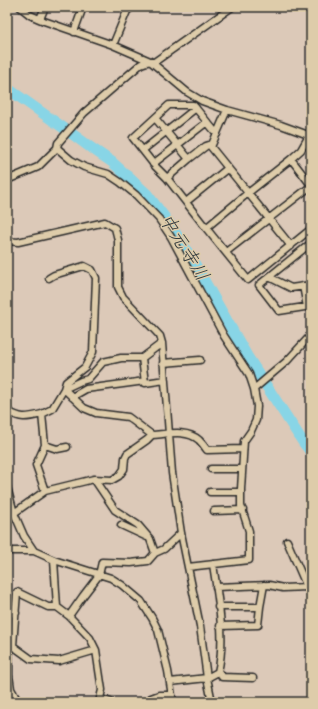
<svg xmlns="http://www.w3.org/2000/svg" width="318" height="709" font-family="'Indie Flower','Klee One',sans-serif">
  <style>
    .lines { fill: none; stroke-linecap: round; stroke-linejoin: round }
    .river { stroke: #88d5e6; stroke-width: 11 }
    .street-casing { stroke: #2b2b2b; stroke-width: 9 }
    .street { stroke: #deccaa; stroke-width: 6 }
    .labels { text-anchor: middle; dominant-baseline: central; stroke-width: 3; stroke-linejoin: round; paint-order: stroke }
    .water-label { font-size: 19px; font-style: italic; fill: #343c3e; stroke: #deccaa }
  </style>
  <rect width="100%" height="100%" fill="#dcc9b8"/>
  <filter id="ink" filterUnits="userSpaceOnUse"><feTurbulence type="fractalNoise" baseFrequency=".025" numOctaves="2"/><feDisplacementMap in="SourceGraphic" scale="8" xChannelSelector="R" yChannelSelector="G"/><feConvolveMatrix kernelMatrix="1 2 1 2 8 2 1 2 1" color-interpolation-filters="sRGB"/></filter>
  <g filter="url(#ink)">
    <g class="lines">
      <path class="river" d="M7,88L75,136L90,147L112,162L147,194L169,223L193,261L247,356L303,442L311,452"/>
      <g class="street-casing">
        <path id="street" d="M20,7L30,15L44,21L113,45L150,61L187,92L202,101L227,110L281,125L311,136
          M40,19L45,7
          M74,32L83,7
          M113,45L127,11L132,7
          M153,63L232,7
          M193,105H169L133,138L155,166L167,178L206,228
          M194,106L217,134
          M227,110L211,147L291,246
          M155,118L189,159L167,178
          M57,148L71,160L84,167L108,174L120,182L136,195L159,219L171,237L224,336L249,374L254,389
          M143,150L196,108
          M189,159L206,146L212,144
          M291,159L301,150L309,136
          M153,164L207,122
          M7,180L38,167L57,148L58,143L84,113L141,64L150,61
          M311,185L291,159L248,193L206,228L248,280L311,229
          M186,202L228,168
          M7,241L18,242L105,222L115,228L118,240V287L123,297L160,336L162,343L172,473L181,533L200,626L207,678L212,702
          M311,243L259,285L279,311L311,306
          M226,252L311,186
          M269,277L291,288L311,285
          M49,278L54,275L84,266L92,270L96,278L93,352L85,367L66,382L64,389L84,408L96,413L128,417L152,435
          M303,286L307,307
          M142,358L145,383L165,380
          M163,363L200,360
          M72,397L86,389L145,381
          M7,411C22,419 25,418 42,414
          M45,445L57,449L67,447
          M211,469H242
          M94,479L112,480L119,476L124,469L125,458L127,454L147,440L152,435C167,434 187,429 199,440C202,443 205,447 207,450L243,449
          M7,487L14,513L24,536L34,551
          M45,491L94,479L115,510L138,525L150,539L155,553
          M210,492H241
          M214,511L243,510
          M14,513L45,491L36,465L45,445L42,414L52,409L64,389L81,381L88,379L103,362L121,358H142L162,343
          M121,525L147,537
          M287,541L307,587L311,593
          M7,551H34L54,560L111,578L122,585L141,601L152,618L158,630L168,671L173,702
          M54,560L57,607L69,616L90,638L96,650L102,690L99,702
          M188,567L249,560V531L241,506V489L244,441L251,431L256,420L257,406L254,389L287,361L311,335
          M216,587L269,585L283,588L307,587
          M218,607H260L264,585
          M7,614L16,613
          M69,616L83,596L99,575L102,562L131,563L148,561L155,553L164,549L181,533
          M220,626L258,625L260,607
          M13,646L31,659L59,661L96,650
          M218,672L221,674L222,677L253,678
          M170,682L207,678L218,672C226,638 218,599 213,564
          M16,698L11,689L9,675V651L13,646L17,592L48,607H57
          M101,699L111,702
          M7,700L16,698L19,702
          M148,702L151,698L159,695H172"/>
      </g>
      <use href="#street" class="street"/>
    </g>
  </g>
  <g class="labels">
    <g class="water-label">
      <text transform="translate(183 248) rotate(58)">中元寺川</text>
    </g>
  </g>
  <rect width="318" height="709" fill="none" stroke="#deccaa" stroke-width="24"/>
  <rect x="12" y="12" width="294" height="685" fill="none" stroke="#2b2b2b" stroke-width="1.5" filter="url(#ink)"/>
</svg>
